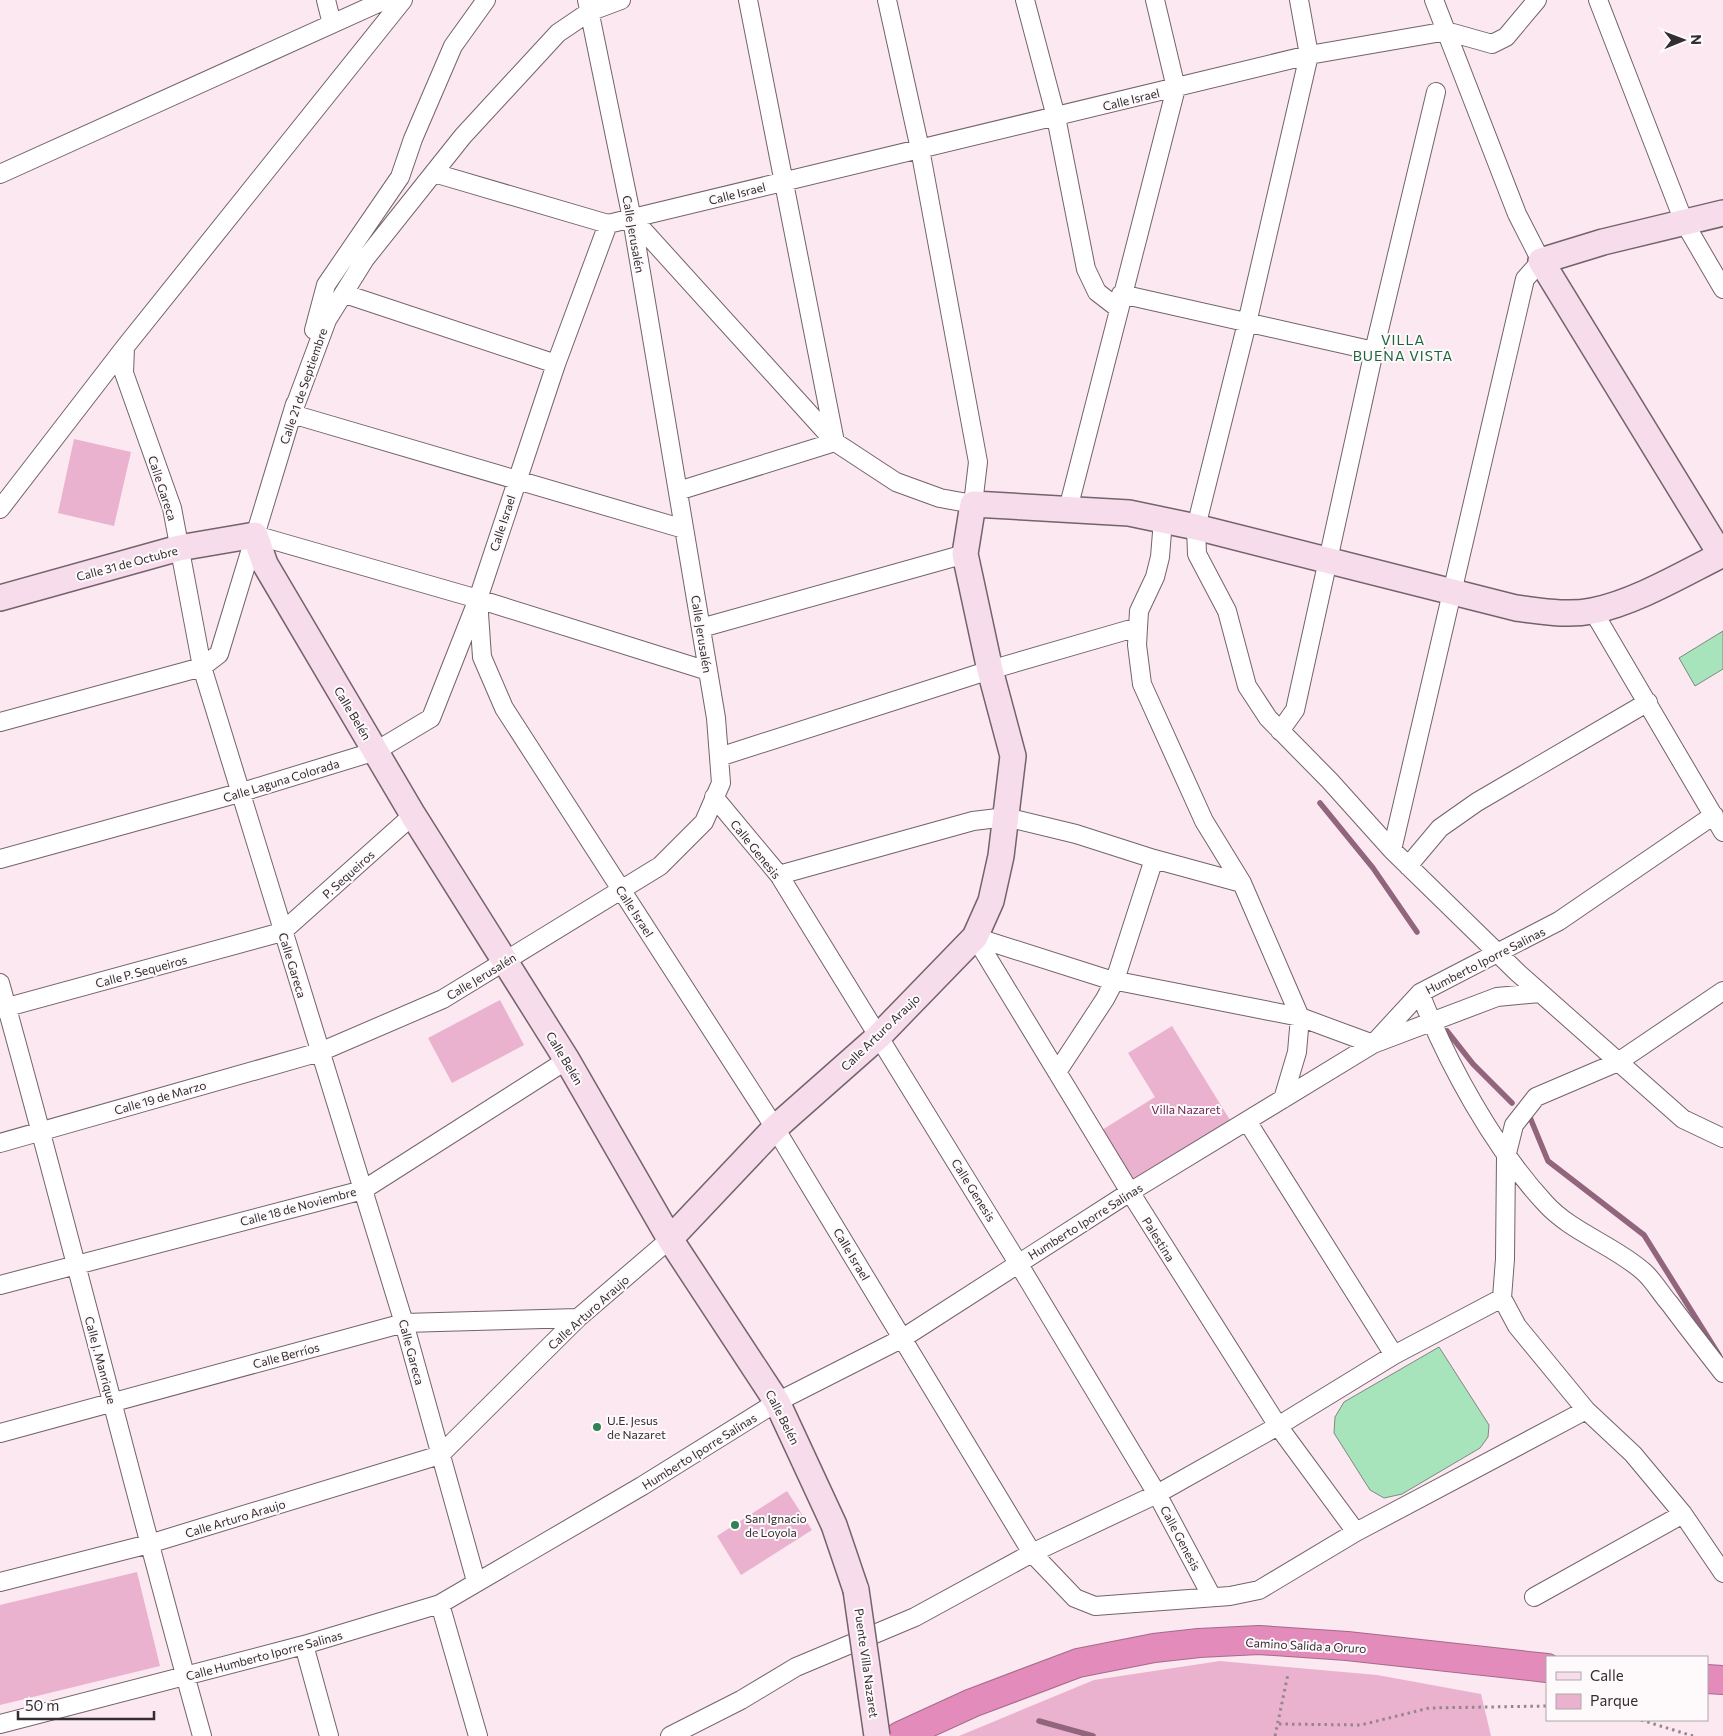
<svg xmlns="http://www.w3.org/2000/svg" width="1723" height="1736" font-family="Commissioner,sans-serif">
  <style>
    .green { fill: #eab2cf }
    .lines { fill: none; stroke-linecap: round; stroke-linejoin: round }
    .stream { stroke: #91657c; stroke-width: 5.5 }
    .building { fill: #a8e4bb; stroke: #7b8a7f }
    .street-casing { stroke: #73636b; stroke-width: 20 }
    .secondary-casing { stroke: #73636b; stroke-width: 28 }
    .highway-casing { stroke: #a56a8a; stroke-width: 30 }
    .path { stroke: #93868d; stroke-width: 3; stroke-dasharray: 2.5 4; stroke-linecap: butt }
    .street { stroke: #fff; stroke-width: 18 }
    .secondary { stroke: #f7dceb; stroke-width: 25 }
    .highway { stroke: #e38bbb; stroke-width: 28 }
    .secondary-bridge-casing { stroke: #73636b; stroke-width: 28; stroke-linecap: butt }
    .secondary-bridge { stroke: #f7dceb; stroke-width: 25 }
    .poi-dot { fill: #328253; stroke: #fefafc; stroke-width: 2 }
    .labels { text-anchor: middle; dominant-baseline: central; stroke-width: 4; stroke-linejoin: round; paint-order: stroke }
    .street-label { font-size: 12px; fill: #332c30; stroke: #fefafc }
    .park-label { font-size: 12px; fill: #6e2651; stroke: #fefafc }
    .poi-label { font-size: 12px; fill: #332c30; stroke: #fefafc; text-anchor: start }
    .neighbourhood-label { font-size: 14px; letter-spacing: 1px; fill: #1a663c; stroke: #fefafc }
  </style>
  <rect width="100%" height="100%" fill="#fbe8f1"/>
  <path class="green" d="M74,439L131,452L114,526L58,513Z
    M500,1000L524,1045L452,1083L428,1038Z
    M1172,1026L1230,1120L1132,1180L1102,1130L1155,1097L1128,1053Z
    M787,1491L812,1530L741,1575L717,1536Z
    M137,1572L160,1666L0,1705V1605Z
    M1220,1661L1377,1675L1481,1694L1491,1736H959L1094,1680Z"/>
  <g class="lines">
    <path class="stream" d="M1320,803L1373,868L1417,932
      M1447,1031L1473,1064L1512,1103
      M1529,1115L1548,1161L1644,1235L1719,1355
      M1039,1721L1093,1736"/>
  </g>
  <path class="building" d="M1723,631V669L1695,686L1679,658Z
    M1439,1347L1489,1425L1488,1437L1480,1448L1402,1494L1384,1498L1370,1490L1334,1433L1335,1417L1344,1402Z"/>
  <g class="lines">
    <g class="street-casing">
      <path id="street" d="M326,0L332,24
        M1025,0L1056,117L1086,269L1097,292L1119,309
        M1299,0L1309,55L1247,323L1196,527L1197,554L1227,611L1247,686L1268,718L1330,781L1392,850L1518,973L1683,1119L1723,1138
        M1537,0L1506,37L1492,44L1453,33H1436L1309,55L608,224L556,364L478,599L482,657L504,708L775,1128L1032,1553L1075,1598L1095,1606L1230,1596L1259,1590L1356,1532L1586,1410
        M1598,0L1684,222L1723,289
        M434,173L608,224
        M0,174L385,0
        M633,219L835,442L896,482L940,498L973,504L978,462L920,149L887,0
        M345,294L556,364
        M1121,294L1374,351
        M314,330L326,285L400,177L413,139L453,46L486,0
        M125,347L124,373L172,508L202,667L404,1323L476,1581
        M295,404L292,414L684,529
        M678,491L835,442L748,0
        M0,509L125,347L403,0
        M1068,509L1176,88L1155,0
        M1163,520L1160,557L1155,577L1139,611L1137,645L1142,684L1204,821L1242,883L1300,1017L1297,1052L1283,1099
        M255,535L478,599L708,671
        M1593,611L1723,832
        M701,628L965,554
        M0,722L202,667L219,654L292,414L327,320L365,259L463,136L558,33L589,12L621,0
        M1280,731L1295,710L1374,351L1436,92
        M719,757L990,670L1138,627
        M714,797L779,875L1018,1263L1157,1494L1212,1597
        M1392,850L1525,279L1541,261L1517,214L1434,0
        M0,859L239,793L376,751L431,718L476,604
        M1408,866L1440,828L1477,802L1648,702
        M779,875L973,821L1006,817L1076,834L1154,859L1242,883
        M975,937L1130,1192L1278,1426L1356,1532
        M975,937L1107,979L1300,1017L1373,1044L1497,997L1540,993
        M0,983C70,1233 132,1486 202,1736
        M1723,991L1618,1062L1536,1097L1514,1125L1506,1157L1505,1259L1502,1298L1517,1326L1586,1410L1633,1454L1683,1514L1723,1573
        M1420,993C1447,1063 1494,1148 1545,1203C1572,1233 1614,1245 1644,1272C1654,1281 1661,1294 1670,1304C1687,1327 1705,1350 1723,1373
        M0,1009L282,932L413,815
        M1057,1072L1105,999L1115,980L1154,859
        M1247,1121L1394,1355
        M0,1143L320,1052L443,999L660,866L704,822L721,783L716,718L632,219L587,0
        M0,1285L363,1190L567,1060
        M0,1433L404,1323L578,1318
        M0,1582L149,1544L440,1455L578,1318L670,1239
        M1534,1597L1683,1514
        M440,1604L478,1736
        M304,1645L329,1736
        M0,1724L304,1645L440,1604L642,1486L777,1402L903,1338L1130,1192L1373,1044L1420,993L1559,921L1714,815
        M670,1736L741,1700L796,1667L915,1617L1032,1553L1157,1494L1278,1426L1394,1355L1502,1298"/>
    </g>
    <g class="secondary-casing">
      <path id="secondary" d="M0,598L179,548L255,535L265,564L413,815L567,1060L670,1239L777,1402L834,1525L856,1590
        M670,1239L775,1128L878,1037L975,937L991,901L1001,856L1013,756L990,670L965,554L973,504L1129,513L1196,527L1516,608C1541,611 1567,616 1592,611C1634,603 1683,574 1721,555L1541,261L1603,242L1723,213"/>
    </g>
    <g class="highway-casing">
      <path id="highway" d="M1707,1679L1723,1680
        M900,1736L972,1703L1078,1663L1154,1648L1199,1643L1259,1640L1347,1646L1547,1668"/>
    </g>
    <path class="path" d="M1641,1720L1693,1736
      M1279,1724L1361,1725L1429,1708L1547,1706
      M1275,1736L1288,1674"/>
    <use href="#street" class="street"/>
    <use href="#secondary" class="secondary"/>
    <use href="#highway" class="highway"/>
    <g class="secondary-bridge-casing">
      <path id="secondary-bridge" d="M856,1590L877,1736"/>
    </g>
    <use href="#secondary-bridge" class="secondary-bridge"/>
  </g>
  <g class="poi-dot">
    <circle cx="597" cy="1427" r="5"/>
    <circle cx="735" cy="1525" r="5"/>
  </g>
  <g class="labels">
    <g class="street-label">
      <text transform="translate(1131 99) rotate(-14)">Calle Israel</text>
      <text transform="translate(737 193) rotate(-14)">Calle Israel</text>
      <text transform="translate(634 234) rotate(80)">Calle Jerusalén</text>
      <text transform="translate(303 386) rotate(-71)">Calle 21 de Septiembre</text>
      <text transform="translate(163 488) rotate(72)">Calle Gareca</text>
      <text transform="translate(502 523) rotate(-72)">Calle Israel</text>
      <text transform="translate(127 563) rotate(-15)">Calle 31 de Octubre</text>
      <text transform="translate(702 634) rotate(81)">Calle Jerusalén</text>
      <text transform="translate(353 713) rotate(59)">Calle Belén</text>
      <text transform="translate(281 780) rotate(-17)">Calle Laguna Colorada</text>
      <text transform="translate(756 849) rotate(51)">Calle Genesis</text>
      <text transform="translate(348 874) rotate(-42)">P. Sequeiros</text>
      <text transform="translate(635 911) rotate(57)">Calle Israel</text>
      <text transform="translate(1485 960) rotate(-27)">Humberto Iporre Salinas</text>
      <text transform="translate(293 965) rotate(73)">Calle Gareca</text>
      <text transform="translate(141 971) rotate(-15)">Calle P. Sequeiros</text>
      <text transform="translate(481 976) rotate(-31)">Calle Jerusalén</text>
      <text transform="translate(880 1032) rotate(-44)">Calle Arturo Araujo</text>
      <text transform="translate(565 1058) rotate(59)">Calle Belén</text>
      <text transform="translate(160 1097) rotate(-16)">Calle 19 de Marzo</text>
      <text transform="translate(974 1190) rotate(58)">Calle Genesis</text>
      <text transform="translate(298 1206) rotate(-15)">Calle 18 de Noviembre</text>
      <text transform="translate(1085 1221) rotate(-32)">Humberto Iporre Salinas</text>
      <text transform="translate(1159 1239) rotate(58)">Palestina</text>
      <text transform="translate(852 1254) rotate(59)">Calle Israel</text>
      <text transform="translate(588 1312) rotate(-42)">Calle Arturo Araujo</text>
      <text transform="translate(412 1352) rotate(75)">Calle Gareca</text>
      <text transform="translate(286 1355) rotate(-15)">Calle Berríos</text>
      <text transform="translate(101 1360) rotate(75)">Calle J. Manrique</text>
      <text transform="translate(783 1417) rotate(63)">Calle Belén</text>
      <text transform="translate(699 1451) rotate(-32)">Humberto Iporre Salinas</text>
      <text transform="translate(235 1518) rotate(-17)">Calle Arturo Araujo</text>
      <text transform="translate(1181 1538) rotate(62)">Calle Genesis</text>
      <text transform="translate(1306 1645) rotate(3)">Camino Salida a Oruro</text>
      <text transform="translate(264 1655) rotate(-15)">Calle Humberto Iporre Salinas</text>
      <text transform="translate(867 1663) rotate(82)">Puente Villa Nazaret</text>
    </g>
    <g class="park-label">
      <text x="1186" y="1109">Villa Nazaret</text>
    </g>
    <g class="poi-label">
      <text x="607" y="1420">U.E. Jesus<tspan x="607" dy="14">de Nazaret</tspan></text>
      <text x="745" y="1518">San Ignacio<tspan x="745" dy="14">de Loyola</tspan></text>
    </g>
    <g class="neighbourhood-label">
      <text x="1403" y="339">VILLA<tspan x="1403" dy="16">BUENA VISTA</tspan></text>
    </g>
  </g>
  <rect x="1546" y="1656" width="162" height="65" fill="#fefafc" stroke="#ada8aa"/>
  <rect x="1556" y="1672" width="25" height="8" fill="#f7dceb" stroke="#ada8aa"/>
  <text x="1590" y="1681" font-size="15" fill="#332c30">Calle</text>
  <rect x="1556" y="1694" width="25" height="15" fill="#eab2cf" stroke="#ada8aa"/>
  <text x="1590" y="1706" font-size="15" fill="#332c30">Parque</text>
  <g transform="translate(1683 40) rotate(89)" stroke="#fefafc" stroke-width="4" paint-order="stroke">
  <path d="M0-4L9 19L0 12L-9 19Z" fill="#332c30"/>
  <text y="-8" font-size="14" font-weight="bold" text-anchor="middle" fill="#332c30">N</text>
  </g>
  <path d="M18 1711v8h136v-8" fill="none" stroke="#332c30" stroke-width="2.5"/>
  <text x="25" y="1711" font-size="15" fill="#332c30" stroke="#fefafc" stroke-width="4" paint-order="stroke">50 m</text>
</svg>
